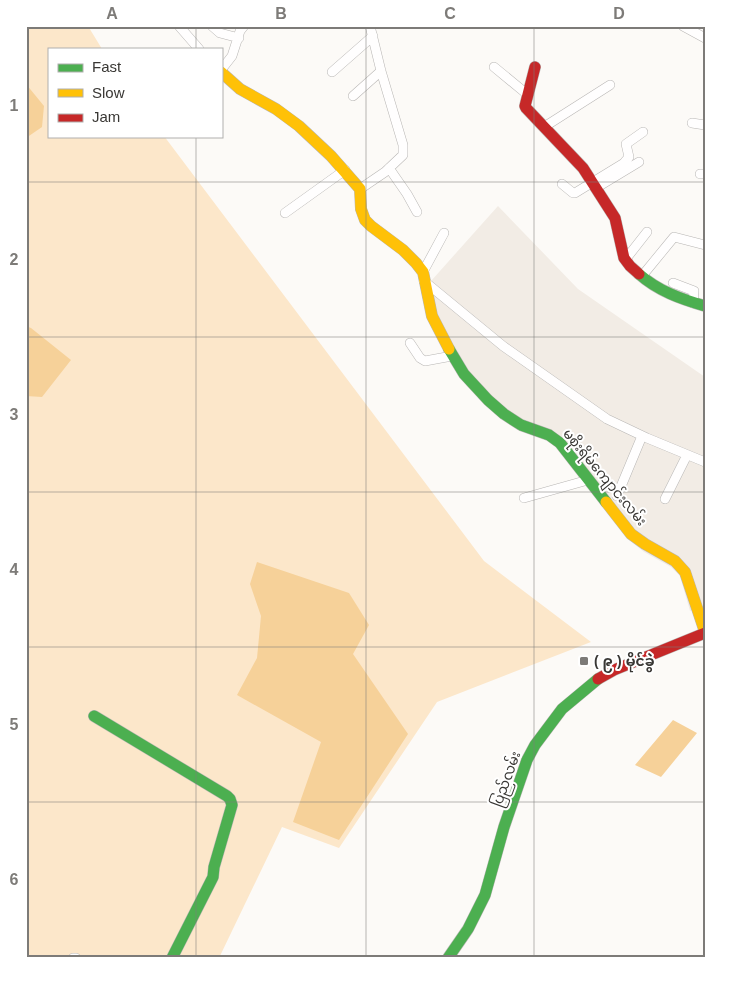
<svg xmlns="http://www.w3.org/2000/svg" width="731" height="984" font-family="Arial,'Noto Sans Myanmar',sans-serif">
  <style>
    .built { fill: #f2ece5 }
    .green { fill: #fce7ca }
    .water { fill: #f6d199 }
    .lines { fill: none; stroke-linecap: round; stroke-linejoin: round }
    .street-casing { stroke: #b8b6b4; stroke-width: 10 }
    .fast-casing { stroke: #b8b6b4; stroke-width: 12 }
    .slow-casing { stroke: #b8b6b4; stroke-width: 12 }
    .jam-casing { stroke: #b8b6b4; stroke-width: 12 }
    .street { stroke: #fffefe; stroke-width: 9 }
    .fast { stroke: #4caf50; stroke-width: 11 }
    .slow { stroke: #ffc107; stroke-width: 11 }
    .jam { stroke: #c62828; stroke-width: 11 }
    .grid { fill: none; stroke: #7d7b78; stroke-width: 1; stroke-opacity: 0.55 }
    .poi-dot { fill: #7d7b78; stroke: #fff; stroke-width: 2 }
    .labels { text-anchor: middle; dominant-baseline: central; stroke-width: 4; stroke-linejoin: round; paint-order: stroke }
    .street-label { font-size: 14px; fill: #393734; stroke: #fff }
    .poi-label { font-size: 14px; font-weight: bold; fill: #393734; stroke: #fff; text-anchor: start }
    .neatline { fill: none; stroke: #7d7b78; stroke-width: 2 }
    .grid-label { font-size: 16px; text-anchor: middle; font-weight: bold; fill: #7d7b78 }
  </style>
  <rect width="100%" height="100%" fill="#fcfaf7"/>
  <path class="built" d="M498,206L578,289L705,377V606L690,611L680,576L671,567L644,552L628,539L557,448L464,376L423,290Z"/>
  <path class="green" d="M26,26H88L102,49H49V136H164L484,561L591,642L437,702L339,848L282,827L219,958H26Z"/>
  <path class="water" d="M26,84L44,106L42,127L26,138Z
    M26,326L31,328L71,360L42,397L26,396Z
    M257,562L349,593L369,625L353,654L408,734L339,840L293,822L321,742L237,695L257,658L261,616L250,584Z
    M673,720L697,733L661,777L635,765Z"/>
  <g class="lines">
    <g class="street-casing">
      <path id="street" d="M179,26L199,49
        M212,26L220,33L239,38
        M683,26L705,38
        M494,67L528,95
        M221,70L232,56L240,31L244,26
        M332,72L373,36
        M353,96L381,71
        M692,123L705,125
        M544,127L610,85
        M389,168L407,194L417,212
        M700,174H705
        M562,184L573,193H575L624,163L629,157L626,144L643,132
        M596,188L639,162
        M360,189L385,172L403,155V145L381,71L370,26
        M285,213L345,170
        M625,260L647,232
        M423,272L444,233
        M642,276L674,237L705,245
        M424,281L503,346L607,419L647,438L705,462
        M673,283L694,291L693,303
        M410,343L420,358L425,361L452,356
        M617,496L642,436
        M524,498L588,480
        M665,499L687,455
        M73,958H76"/>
    </g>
    <g class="fast-casing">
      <path id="fast" d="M639,274C658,291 681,299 705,306
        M449,349L464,374L488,400L504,414L521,425L549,435L560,443L606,502
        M94,716L227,796L230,799L232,805L214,867L213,877L172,958
        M448,958L468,929L485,895L504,827L527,760L535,745L562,709L598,679"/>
    </g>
    <g class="slow-casing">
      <path id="slow" d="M221,72L240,89L276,109L299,126L331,156L360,189L361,209L365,220L371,226L403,250L416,263L423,272L432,316L449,349
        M606,502L631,534L645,544L675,561L685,572L705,632"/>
    </g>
    <g class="jam-casing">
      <path id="jam" d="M535,67L525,106L526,108L583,168L615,218L624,258L630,266L639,274
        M598,679L614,670L705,633"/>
    </g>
    <use href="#street" class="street"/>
    <use href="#fast" class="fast"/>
    <use href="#slow" class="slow"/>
    <use href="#jam" class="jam"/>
  </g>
  <path class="grid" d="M196,26V49M366,26V958M534,26V958M196,136V958M26,182H705M26,337H705M26,492H705M26,647H705M26,802H705"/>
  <rect class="poi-dot" x="579" y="656" width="10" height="10" rx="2.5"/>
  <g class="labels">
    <g class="street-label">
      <text transform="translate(605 477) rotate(50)">မစိုးရိမ်ကျောင်းလမ်း</text>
      <text transform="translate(506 779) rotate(-70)">ပြည်လမ်း</text>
    </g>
    <g class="poi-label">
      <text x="594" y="661">( ၉ ) မိုင်ခွဲ</text>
    </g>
  </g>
  <rect width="731" height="984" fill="none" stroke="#ffffff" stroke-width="55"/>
  <rect x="48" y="48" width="175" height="90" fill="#ffffff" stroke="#b0afae"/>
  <rect x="58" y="64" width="25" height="8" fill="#4caf50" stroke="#b0afae"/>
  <text x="92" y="72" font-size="15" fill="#393734">Fast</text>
  <rect x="58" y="89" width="25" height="8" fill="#ffc107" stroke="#b0afae"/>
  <text x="92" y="98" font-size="15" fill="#393734">Slow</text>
  <rect x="58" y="114" width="25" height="8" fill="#c62828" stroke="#b0afae"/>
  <text x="92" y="122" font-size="15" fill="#393734">Jam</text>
  <rect x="28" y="28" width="676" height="928" class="neatline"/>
  <g class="grid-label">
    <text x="112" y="19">A</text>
    <text x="281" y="19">B</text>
    <text x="450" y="19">C</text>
    <text x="619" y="19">D</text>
    <text x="14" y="111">1</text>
    <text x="14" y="265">2</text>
    <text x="14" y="420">3</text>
    <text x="14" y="575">4</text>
    <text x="14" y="730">5</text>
    <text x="14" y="885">6</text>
  </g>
</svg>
